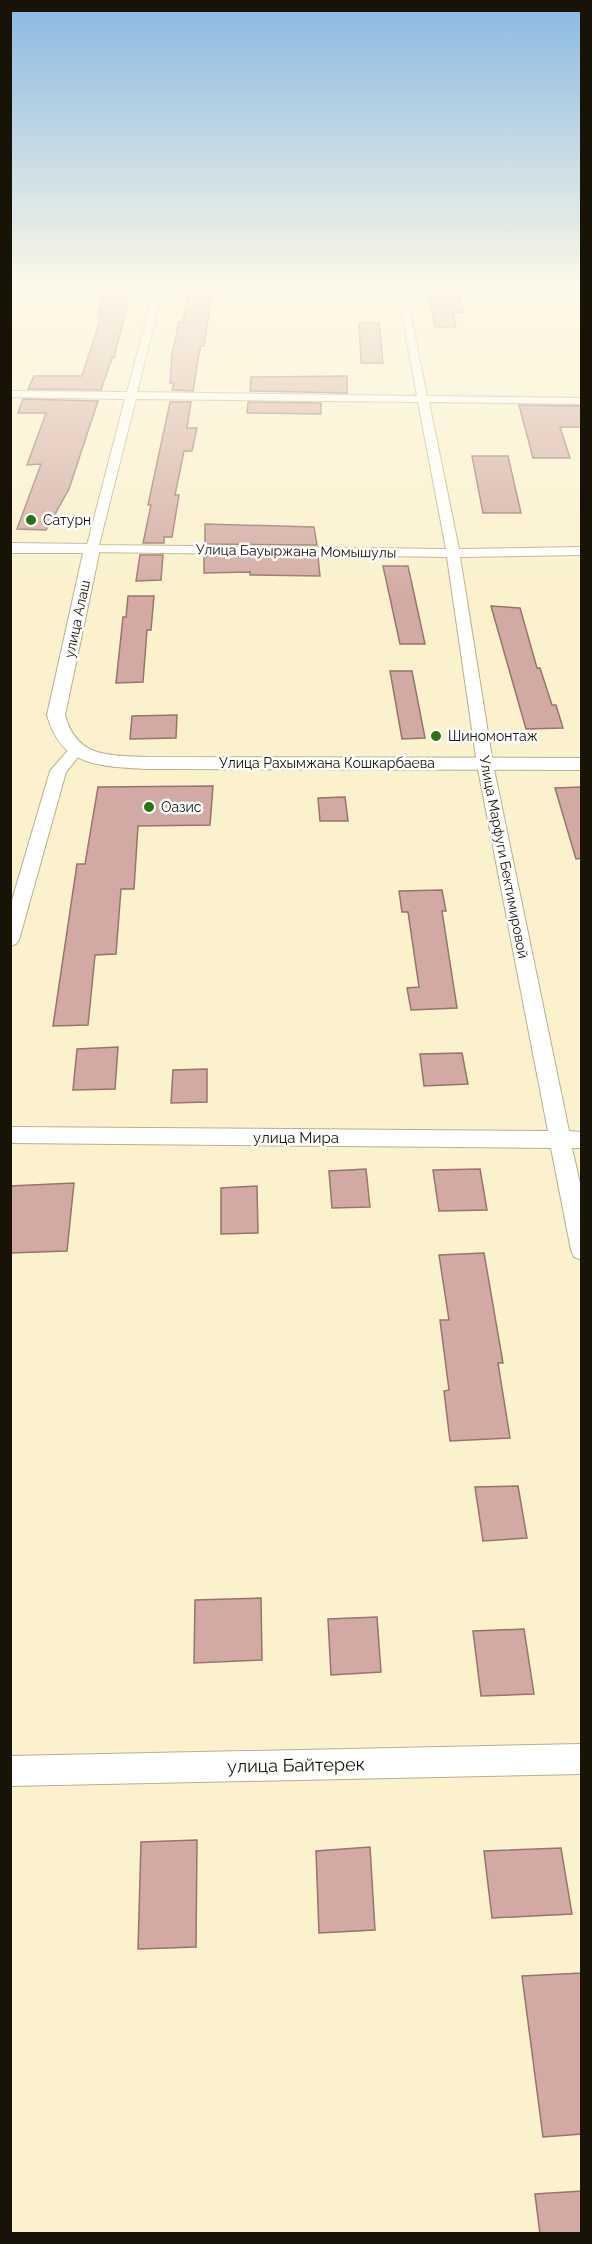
<svg xmlns="http://www.w3.org/2000/svg" width="592" height="2244" font-family="Raleway,sans-serif">
  <style>
    .building { fill: #d3aaa3; stroke: #99736c; stroke-width: 1.5 }
    .lines { fill: none; stroke-linecap: round; stroke-linejoin: round }
    .minor-casing { stroke: #b9af8c; stroke-width: 2 }
    .tertiary-casing { stroke: #b9af8c; stroke-width: 2 }
    .minor { fill: #fff; fill-rule: evenodd }
    .tertiary { fill: #fff; fill-rule: evenodd }
    .poi-dot { fill: #287316; stroke: #fefefe; stroke-width: 2 }
    .labels { text-anchor: middle; dominant-baseline: central; stroke-width: 5; stroke-linejoin: round; paint-order: stroke }
    .far-poi-label { font-size: 14px; fill: #171306; stroke: #fefefe; text-anchor: start }
    .far-street-label { font-size: 14px; fill: #171306; stroke: #fefefe }
    .street-label { font-size: 15px; fill: #171306; stroke: #fefefe }
    .near-street-label { font-size: 18px; fill: #171306; stroke: #fefefe }
  </style>
  <rect width="100%" height="100%" fill="#fbf1cc"/>
  <path class="building" d="M427,287H446L447,291H457L464,313H453L456,327H435Z
    M105,293H130L114,358H112L101,390L28,389L34,376H82L102,314H98Z
    M189,293H212L204,346H201L199,354L193,391L172,390L174,383H170L172,354L179,322H183Z
    M359,323H379L383,363H361Z
    M347,376V393L250,391L251,377Z
    M23,399L98,401L69,489L46,530L17,529L41,464L27,465L46,413H18Z
    M170,402H191L187,428H197L192,451H184L175,495H179L172,537H164V543H143L151,505H148Z
    M248,402L321,403V414L247,413Z
    M519,405L582,406V427H560L570,458H533Z
    M472,456H508L521,513H483Z
    M205,524L314,527L317,545L205,544Z
    M140,555H163L161,580L136,581Z
    M204,556L318,557L320,576L250,575V572L204,573Z
    M383,566H408L425,644H400Z
    M128,596H154L151,630H147L143,682L116,683L123,617H126Z
    M491,606L520,608L537,668H540L552,705H556L563,728L526,729Z
    M390,671H412L425,738L402,739Z
    M177,715L176,738L130,739L132,716Z
    M213,786L210,825L138,826L134,889H121L116,954L95,955L88,1025L53,1026L77,864H85L98,787Z
    M582,787V858L576,859L555,788Z
    M345,797L348,821H320L318,798Z
    M442,890L446,911H442L457,1008L411,1010L407,988L419,987L408,912H402L399,891Z
    M118,1047L115,1089L73,1090L77,1049Z
    M462,1053L468,1084L424,1086L420,1054Z
    M207,1069V1102L171,1103L173,1070Z
    M366,1169L370,1207L332,1208L329,1171Z
    M480,1169L487,1210L439,1211L433,1170Z
    M74,1183L67,1251L10,1253V1186Z
    M257,1186L258,1233L221,1234V1188Z
    M484,1253L503,1363H498L510,1438L450,1441L444,1391L449,1390L440,1320H449L439,1255Z
    M518,1486L527,1538L483,1541L475,1487Z
    M261,1598L262,1660L194,1663L195,1600Z
    M377,1617L381,1672L331,1675L328,1619Z
    M524,1629L534,1694L481,1696L473,1631Z
    M197,1840L196,1947L138,1949L141,1842Z
    M370,1847L375,1930L319,1933L316,1851Z
    M561,1848L572,1914L492,1918L484,1851Z
    M582,1973V2134L543,2137L522,1976Z
    M582,2191V2234H540L535,2194Z"/>
  <g class="lines">
    <g class="minor-casing">
      <path id="minor" d="M155,287H163L137,392L417,396L397,287H405L427,396L582,398V404L429,402L459,549L582,547V555L460,557L493,764L569,1131L582,1132V1148H572L582,1192V1260L574,1257L571,1250L551,1148L10,1143V1127L548,1131L477,764L447,557L88,552L86,549L125,399L10,397V391L127,392ZM136,399L418,402L446,549L99,545Z
        M75,746L83,751L66,772L19,940L16,944L10,946V907L50,771L70,748Z
        M582,1744V1774L10,1786V1756Z"/>
    </g>
    <g class="tertiary-casing">
      <path id="tertiary" d="M10,543L92,544L100,549L65,715C77,758 108,755 146,757L582,758V770L146,769C100,766 61,767 47,715L83,553H10Z"/>
    </g>
    <use href="#minor" class="minor"/>
    <use href="#tertiary" class="tertiary"/>
  </g>
  <linearGradient id="sky" x2="0" y2="1"><stop stop-color="#8ab9e2"/><stop offset="0.48" stop-color="#fdf9e8"/><stop offset="1" stop-color="#fdf9e8" stop-opacity="0"/></linearGradient>
  <rect width="592" height="601" fill="url(#sky)"/>
  <g class="poi-dot">
    <circle cx="31" cy="520" r="6"/>
    <circle cx="436" cy="736" r="6"/>
    <circle cx="149" cy="807" r="6"/>
  </g>
  <g class="labels">
    <g class="far-poi-label">
      <text x="43" y="520">Сатурн</text>
      <text x="448" y="736">Шиномонтаж</text>
      <text x="161" y="807">Оазис</text>
    </g>
    <g class="far-street-label">
      <text transform="translate(296 551) rotate(1)">Улица Бауыржана Момышулы</text>
      <text transform="translate(77 619) rotate(-78)">улица Алаш</text>
      <text x="327" y="763">Улица Рахымжана Кошкарбаева</text>
      <text transform="translate(504 857) rotate(79)">Улица Марфуги Бектимировой</text>
    </g>
    <g class="street-label">
      <text x="296" y="1138">улица Мира</text>
    </g>
    <g class="near-street-label">
      <text transform="translate(296 1765) rotate(-1)">улица Байтерек</text>
    </g>
  </g>
  <rect width="592" height="2244" fill="none" stroke="#171306" stroke-width="24"/>
</svg>
